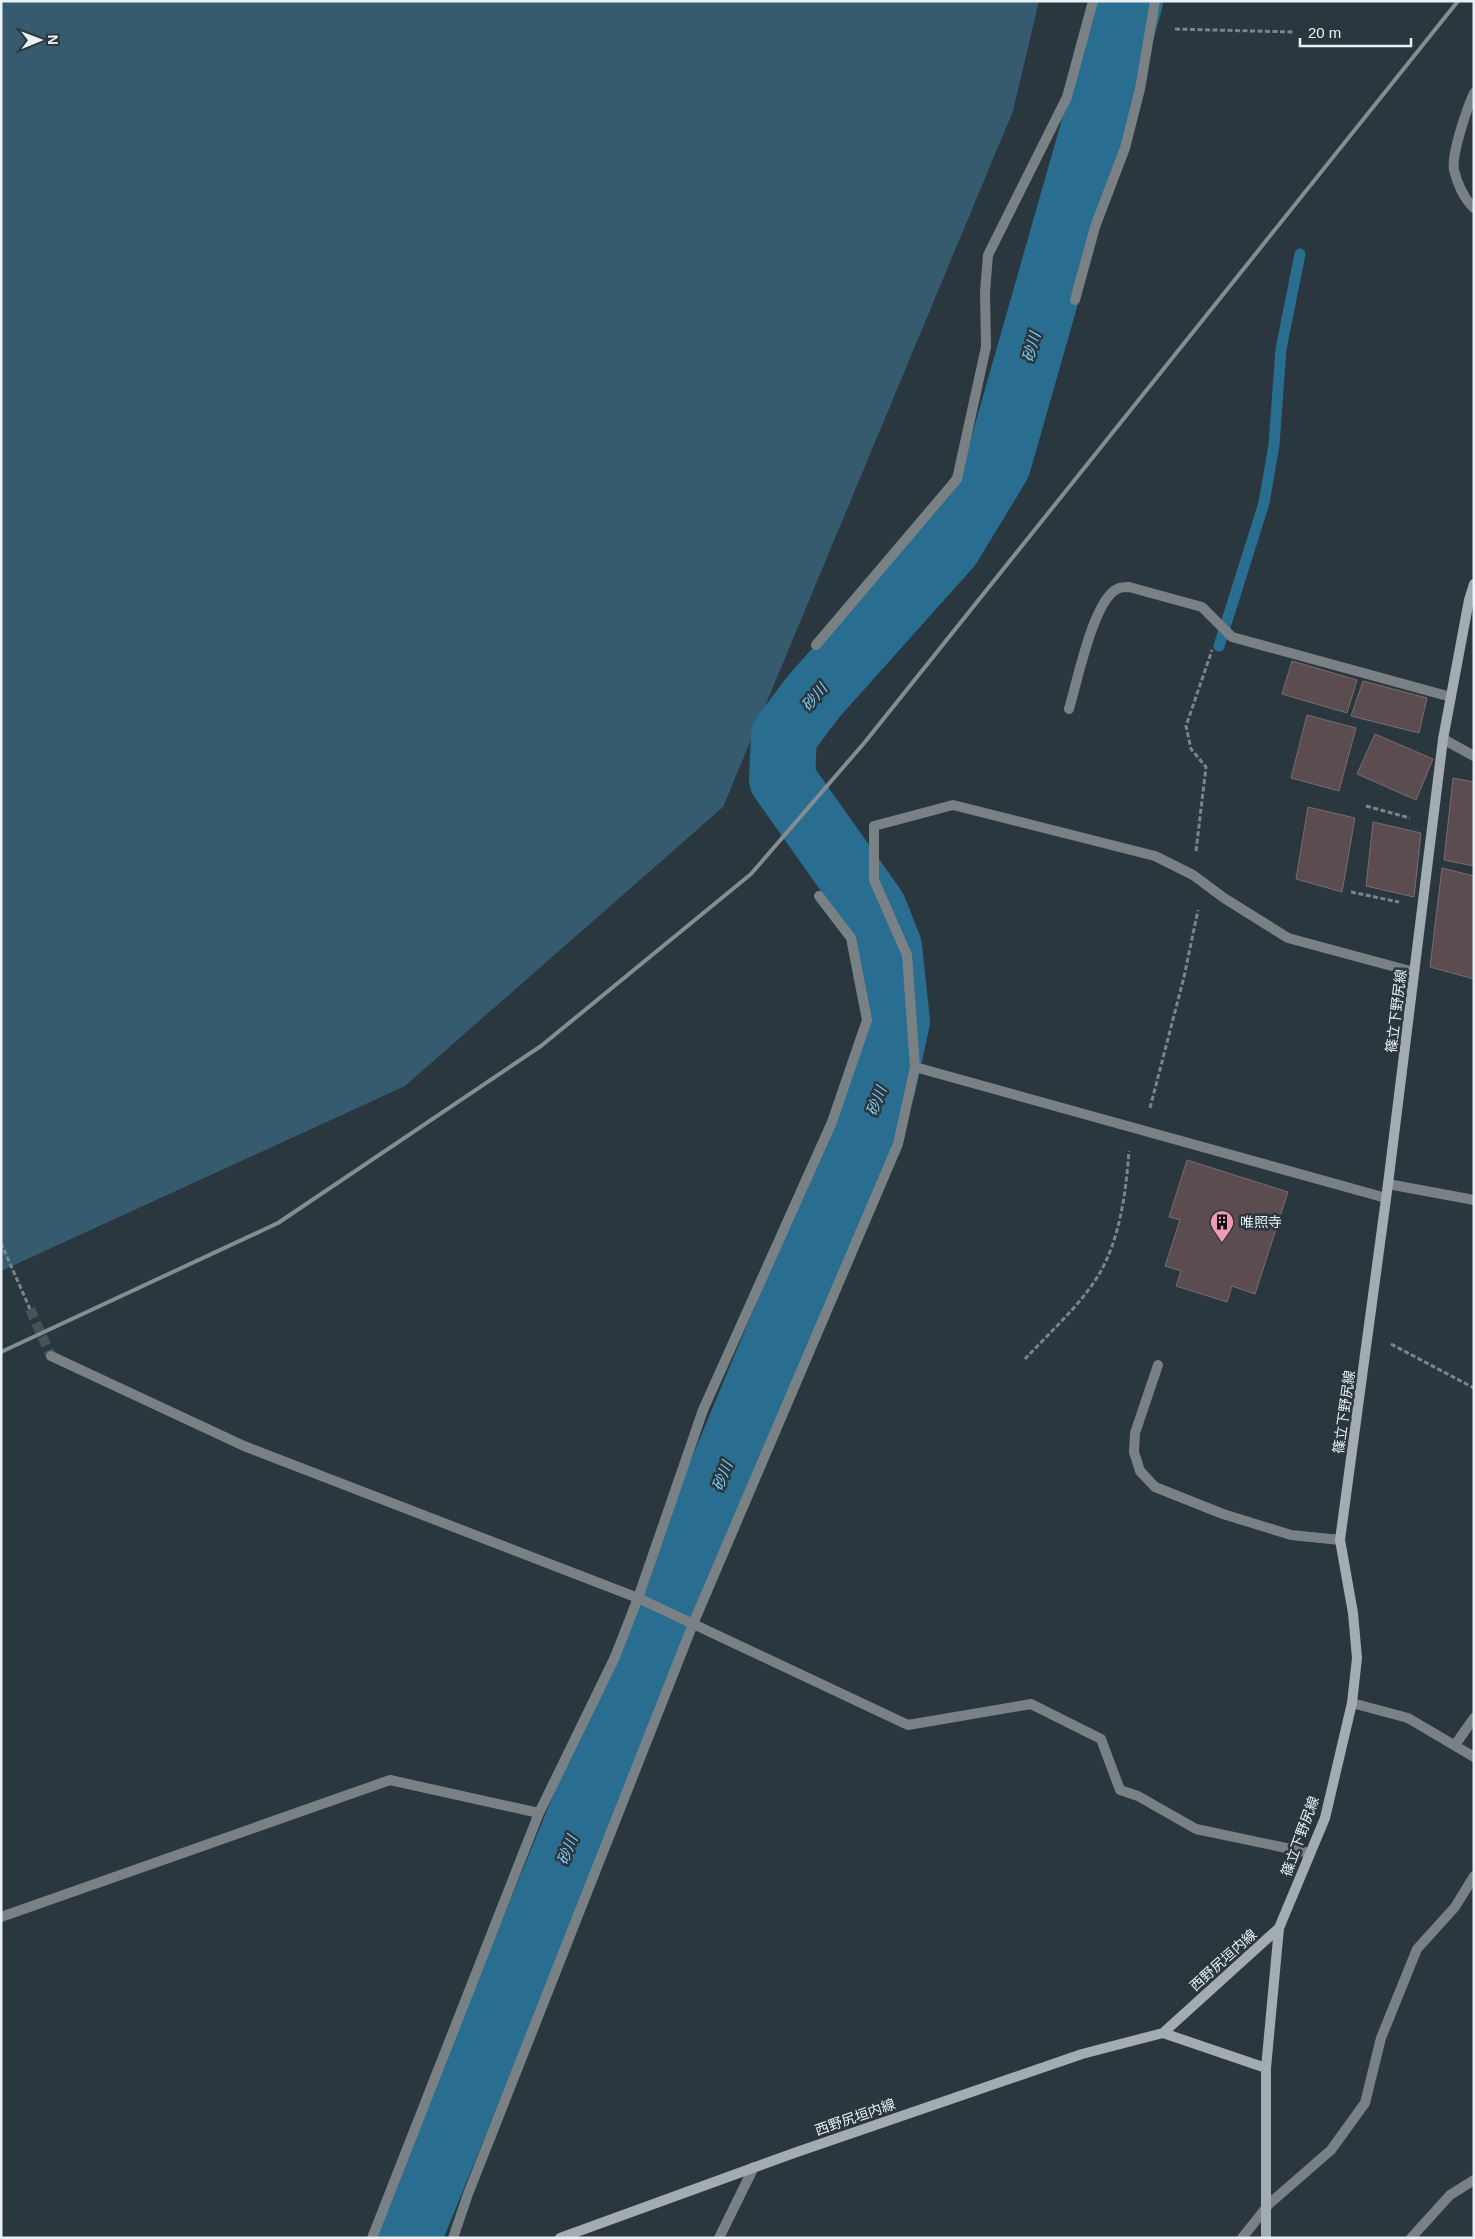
<svg xmlns="http://www.w3.org/2000/svg" width="1475" height="2239" font-family="Arial,'Noto Sans JP',sans-serif">
  <style>
    .green { fill: #375b6e }
    .lines { fill: none; stroke-linecap: round; stroke-linejoin: round }
    .stream { stroke: #296e90; stroke-width: 11 }
    .river { stroke: #296e90; stroke-width: 66 }
    .building { fill: #5b4c4f; stroke: #7b6b6f }
    .minor-tunnel { stroke: #475359; stroke-width: 10; stroke-dasharray: 10 5; stroke-linecap: butt }
    .path { stroke: #7a858b; stroke-width: 3; stroke-dasharray: 5 2.5; stroke-linecap: butt }
    .service { stroke: #7a8185; stroke-width: 10 }
    .minor { stroke: #7a8185; stroke-width: 10 }
    .secondary { stroke: #a2acb2; stroke-width: 10 }
    .rail { stroke: #838d93; stroke-width: 4 }
    .labels { text-anchor: middle; dominant-baseline: central; stroke-width: 5; stroke-linejoin: round; paint-order: stroke }
    .street-label { font-size: 14px; fill: #e9f1f5; stroke: #2a373e }
    .poi-label { font-size: 14px; fill: #e9f1f5; stroke: #2a373e; text-anchor: start }
    .water-label { font-size: 15px; font-style: italic; fill: #83cdf5; stroke: #2a373e }
  </style>
  <rect width="100%" height="100%" fill="#2a373e"/>
  <path class="green" d="M1,1H1039L1013,111L723,807L405,1086L1,1271Z"/>
  <g class="lines">
    <path class="stream" d="M1219,646L1264,503L1274,445L1281,349L1300,254"/>
    <path class="river" d="M408,2238L682,1567L883,1085L897,1021L889,947L874,909L782,779L784,736L814,696L949,545L998,464L1130,1"/>
  </g>
  <path class="building" d="M1292,661L1357,680L1347,713L1282,694Z
    M1363,681L1427,698L1419,733L1351,716Z
    M1307,715L1356,728L1339,791L1291,778Z
    M1375,734L1433,759L1416,800L1357,774Z
    M1453,778L1474,782V866L1444,860Z
    M1308,807L1355,818L1342,892L1296,879Z
    M1373,822L1421,833L1414,897L1366,886Z
    M1442,868L1474,876V979L1430,967Z
    M1187,1160L1288,1192L1255,1294L1232,1286L1227,1302L1176,1286L1181,1271L1165,1266L1180,1220L1169,1217Z"/>
  <g class="lines">
    <path class="minor-tunnel" d="M30,1309L51,1356"/>
    <path class="path" d="M1175,29L1294,32
      M1366,806L1410,818
      M1196,851L1206,767L1191,749L1186,726L1212,650
      M1351,892L1399,902
      M1150,1108L1184,977L1198,910
      M1,1243L30,1309
      M1391,1344L1474,1388
      M1025,1359C1050,1332 1085,1301 1102,1269C1121,1233 1126,1190 1129,1151"/>
    <path class="service" d="M1069,709C1077,683 1093,601 1117,589C1120,587 1125,587 1129,587L1202,607L1232,637L1451,697
      M1158,1365L1135,1433L1134,1452L1140,1471L1155,1487L1223,1514L1291,1535L1340,1540"/>
    <path class="minor" d="M1474,93C1467,108 1451,155 1454,170C1457,183 1464,199 1474,208
      M1075,300L1095,227L1125,148L1140,89L1155,1
      M816,645L957,479L986,347L985,292L988,255L1067,97L1093,1
      M1443,739L1474,756
      M819,896L851,938L867,1020L832,1122L703,1410L638,1598L908,1725L1031,1704L1101,1739L1120,1790L1138,1796L1196,1829L1310,1853
      M1388,1184L1474,1200
      M1386,1198L915,1067L907,955L874,880V826L953,805L1155,856L1193,875L1224,898L1288,938L1414,972
      M51,1356L244,1446L638,1598L615,1657L539,1813L372,2238
      M1352,1703L1408,1718L1474,1757
      M1455,1745L1474,1718
      M1,1917L390,1780L539,1813
      M453,2238L468,2194L693,1624L898,1144L915,1067
      M719,2238L754,2167
      M1242,2238L1269,2204L1331,2150L1365,2103L1381,2038L1417,1949L1455,1907L1474,1876
      M1411,2238L1450,2195L1474,2180"/>
    <path class="secondary" d="M1163,2033L1266,2068
      M560,2238L794,2153L1082,2054L1163,2033L1279,1928
      M1266,2238V2068L1279,1928L1325,1818L1352,1703L1357,1658L1353,1613L1340,1540L1388,1184L1443,739L1469,600L1474,584"/>
    <path class="rail" d="M1,1352L278,1223L541,1046L751,874L865,742L1458,1"/>
  </g>
  <defs>
    <g id="building-pin" transform="scale(1.25)"><path d="M0 17L-7.5 6A9.5 9.5 0 1 1 7.5 6Z" fill="#f19ab3" stroke="#2a373e"/><path d="M-4-6H4V6H1V3H-1V6H-4ZM-2.5-4.3h1.7v1.8h-1.7ZM.8-4.3h1.7v1.8H.8ZM-2.5-1h1.7V.8h-1.7ZM.8-1h1.7V.8H.8Z" fill="#111"/></g>
  </defs>
  <g fill-rule="evenodd">
    <use href="#building-pin" x="1222" y="1222"/>
  </g>
  <g class="labels">
    <g class="street-label">
      <text transform="translate(1396 1011) rotate(-83)">篠立下野尻線</text>
      <text transform="translate(1344 1412) rotate(-82)">篠立下野尻線</text>
      <text transform="translate(1300 1836) rotate(-70)">篠立下野尻線</text>
      <text transform="translate(1223 1960) rotate(-42)">西野尻垣内線</text>
      <text transform="translate(855 2117) rotate(-19)">西野尻垣内線</text>
    </g>
    <g class="poi-label">
      <text x="1240" y="1222">唯照寺</text>
    </g>
    <g class="water-label">
      <text transform="translate(1031 347) rotate(-74)">砂川</text>
      <text transform="translate(814 697) rotate(-50)">砂川</text>
      <text transform="translate(876 1101) rotate(-69)">砂川</text>
      <text transform="translate(722 1476) rotate(-68)">砂川</text>
      <text transform="translate(567 1850) rotate(-68)">砂川</text>
    </g>
  </g>
  <rect width="1475" height="2239" fill="none" stroke="#e9f1f5" stroke-width="5"/>
  <g transform="translate(40 40) rotate(89)" stroke="#2a373e" stroke-width="4" paint-order="stroke">
  <path d="M0-4L9 19L0 12L-9 19Z" fill="#e9f1f5"/>
  <text y="-8" font-size="14" font-weight="bold" text-anchor="middle" fill="#e9f1f5">N</text>
  </g>
  <path d="M1300 38v8h111v-8" fill="none" stroke="#e9f1f5" stroke-width="2.5"/>
  <text x="1308" y="38" font-size="15" fill="#e9f1f5" stroke="#2a373e" stroke-width="4" paint-order="stroke">20 m</text>
</svg>
